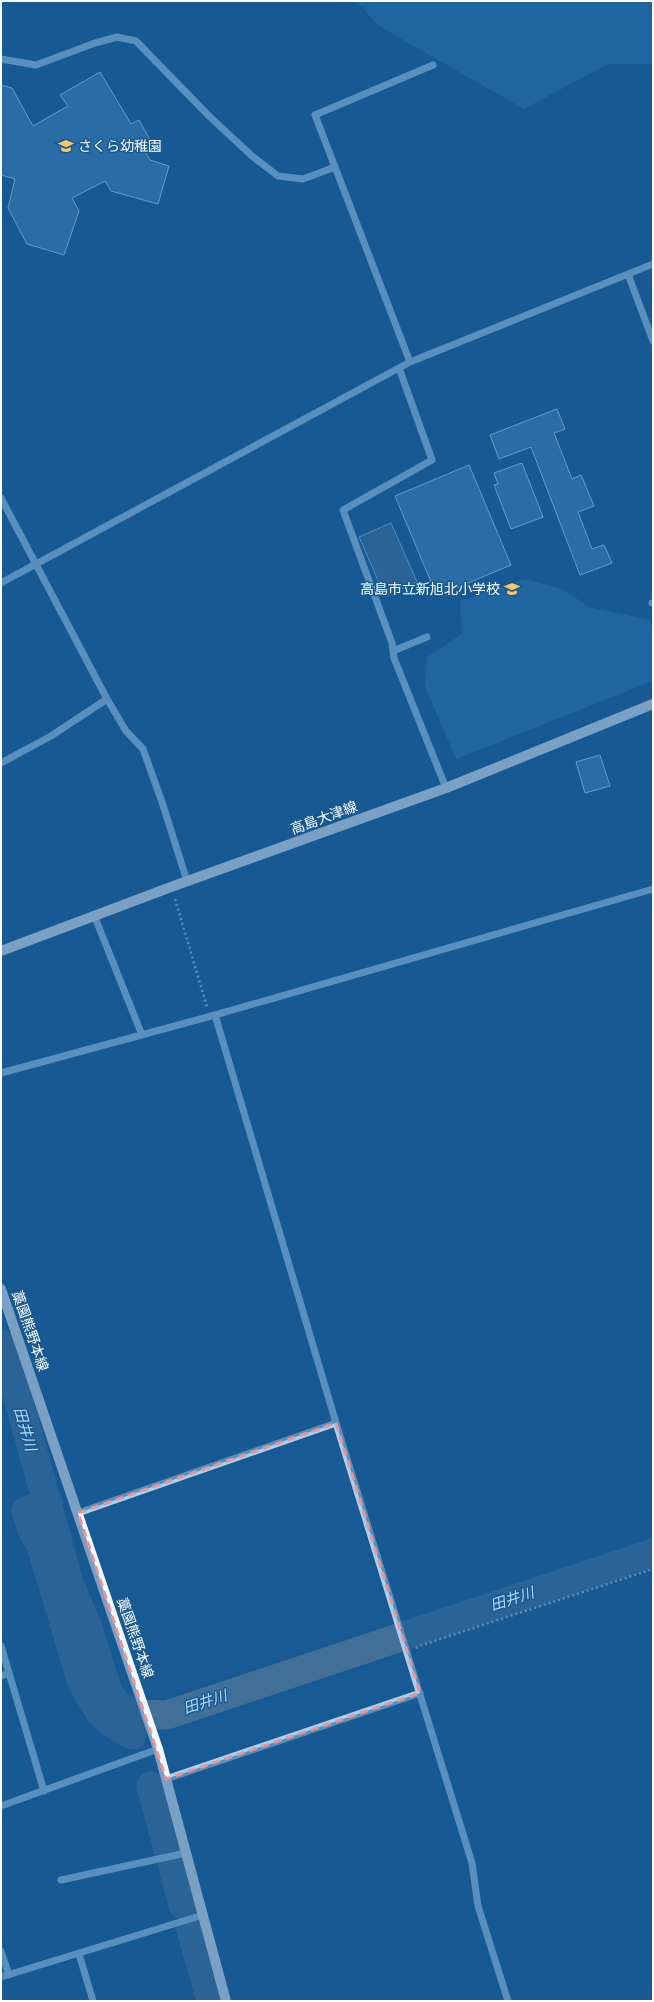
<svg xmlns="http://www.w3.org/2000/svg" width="654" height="2002" font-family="Figtree,'Noto Sans JP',sans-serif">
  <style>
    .green { fill: #2873af }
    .water { fill: #417098; stroke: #9bccf2 }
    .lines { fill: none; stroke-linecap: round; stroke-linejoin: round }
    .river { stroke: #417098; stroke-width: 29 }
    .building { fill: #4183ba; stroke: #cfe7fb }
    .path { stroke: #a8d0f0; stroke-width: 2.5; stroke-dasharray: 2 3; stroke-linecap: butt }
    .minor { stroke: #a8d0f0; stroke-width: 7 }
    .major { stroke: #f1f8ff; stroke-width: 10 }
    .marked { fill: none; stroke: #ea9494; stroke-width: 3; stroke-dasharray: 8 5; stroke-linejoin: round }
    .labels { text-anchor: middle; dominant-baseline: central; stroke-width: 3; stroke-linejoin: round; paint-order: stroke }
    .poi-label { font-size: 14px; fill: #fff; stroke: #185a93; text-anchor: start }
    .street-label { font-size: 14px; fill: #fff; stroke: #185a93 }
    .water-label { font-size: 15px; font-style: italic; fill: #b4d9f7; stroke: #185a93 }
  </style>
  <rect width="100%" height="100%" fill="#185a93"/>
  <path class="green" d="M356,1H653V64H608L524,109L379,26Z
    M525,579L562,589L589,607L650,620L653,637V681L456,759L425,686L427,657L462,634L460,601Z"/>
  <path class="water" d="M391,523L417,582L385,596L359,537Z"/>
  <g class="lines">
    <path class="river" d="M1,1344L11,1372L69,1583L88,1628L109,1695L120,1707L139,1714L167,1715L653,1553
      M48,1503L26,1511L33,1532L41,1545L82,1683L99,1711L110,1722L132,1735
      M151,1786L183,1905
      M190,1926L211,2001"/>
  </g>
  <path class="building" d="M100,72L131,124L139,120L153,145L145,151L150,160L169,166L158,204L111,191L105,181L72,198L79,211L64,255L27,244L8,208L15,179L1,175V85L12,88L33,126L68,106L60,95Z
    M557,409L565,429L554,433L572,479L581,475L594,506L578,512L592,549L604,545L612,563L580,575L531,447L499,459L490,435Z
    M522,463L543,517L511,529L494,485L498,484L494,473Z
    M469,465L511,565L437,596L395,496Z
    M600,755L610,786L585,793L576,762Z"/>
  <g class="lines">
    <path class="path" d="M175,899L207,1007
      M416,1648L419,1646L653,1569"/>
    <path class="minor" d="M1,59L36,65L95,43L117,37L136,41L209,116L252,156L278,176L303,179L335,167
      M628,274L653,341
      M410,362L315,115L433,65
      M399,368L432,460L343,510L392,643L394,658L446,788
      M1,498L107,699L126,731L143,749L162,802L187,881
      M1,583L410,362L653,264
      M652,603H653
      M393,651L427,637
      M1,763L51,736L107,699
      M94,915L142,1035
      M215,1015L336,1423L472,1863L478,1906L508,2001
      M1,1073L215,1015L653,889
      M78,1513L336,1423
      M1,1646L44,1791
      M1,1676L9,1673
      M166,1779L420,1693
      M1,1806L158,1749
      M61,1880L186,1853
      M1,1951L9,1975
      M79,1954L93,2001
      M1,1977L203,1915"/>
    <path class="major" d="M1,951L171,887L446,788L653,704
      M1,1289L158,1749L226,2001"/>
  </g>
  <path d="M0 0H654V2002H0ZM336,1423L420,1693L166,1779L78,1513Z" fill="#185a93" fill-opacity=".55" fill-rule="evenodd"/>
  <path class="marked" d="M336,1423L420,1693L166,1779L78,1513Z"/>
  <defs>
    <g id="school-bare" transform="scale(1.2)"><path d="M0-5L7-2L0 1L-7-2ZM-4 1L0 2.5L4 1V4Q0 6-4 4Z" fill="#ffc467" stroke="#185a93" stroke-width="2.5" paint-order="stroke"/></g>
  </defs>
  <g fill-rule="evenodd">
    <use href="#school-bare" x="66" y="146"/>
    <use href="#school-bare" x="512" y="589"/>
  </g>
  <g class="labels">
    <g class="poi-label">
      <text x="78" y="146">さくら幼稚園</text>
      <text x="500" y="589" text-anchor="end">高島市立新旭北小学校</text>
    </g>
    <g class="street-label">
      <text transform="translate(324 818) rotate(-20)">高島大津線</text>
      <text transform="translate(30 1331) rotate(71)">藁園熊野本線</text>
      <text transform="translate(135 1638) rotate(71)">藁園熊野本線</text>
    </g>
    <g class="water-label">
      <text transform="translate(25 1429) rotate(74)">田井川</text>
      <text transform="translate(512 1599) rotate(-18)">田井川</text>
      <text transform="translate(205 1702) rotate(-18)">田井川</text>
    </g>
  </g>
  <rect width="654" height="2002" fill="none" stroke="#ffffff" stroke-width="4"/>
</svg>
